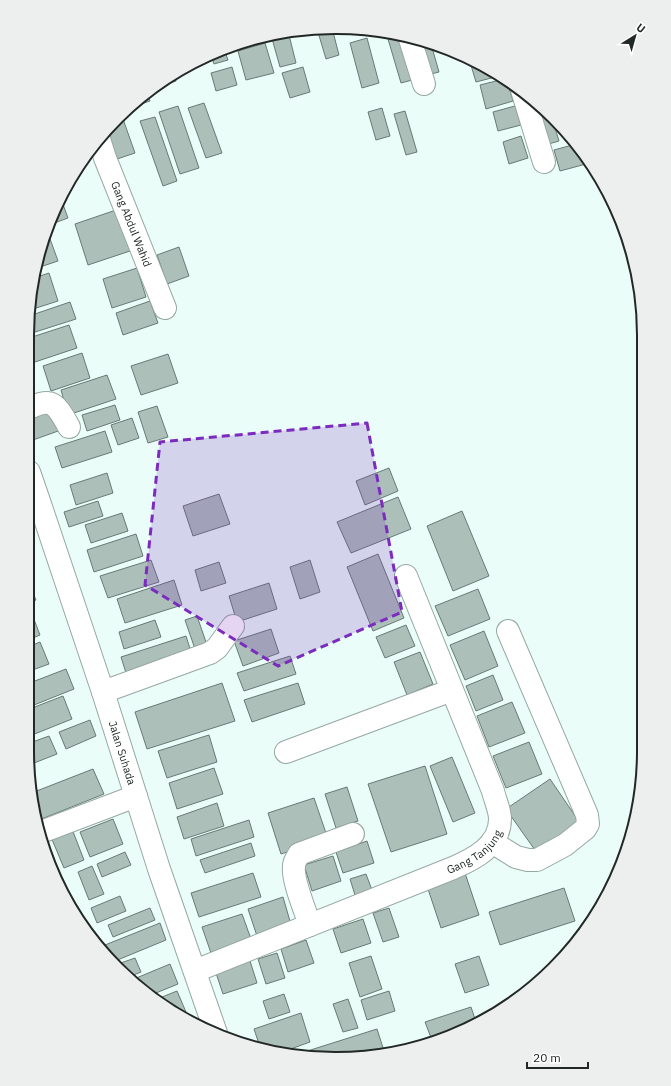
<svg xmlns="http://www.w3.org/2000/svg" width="671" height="1086" font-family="'IBM Plex Sans',sans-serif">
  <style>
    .building { fill: #acbfb9; stroke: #687a75 }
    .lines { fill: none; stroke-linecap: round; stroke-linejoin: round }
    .minor-casing { stroke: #96a8a3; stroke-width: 24 }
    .minor { stroke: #fff; stroke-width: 22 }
    .marked { fill: #7b2cbf; fill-opacity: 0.2; stroke: #7b2cbf; stroke-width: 3; stroke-dasharray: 8 5; stroke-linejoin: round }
    .labels { text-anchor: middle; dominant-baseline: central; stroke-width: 4; stroke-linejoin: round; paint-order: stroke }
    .street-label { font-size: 11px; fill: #212826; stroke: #fff }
    .rim { fill: none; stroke: #212826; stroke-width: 2 }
  </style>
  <rect width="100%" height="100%" fill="#eafdf8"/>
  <path class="building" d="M332,28L339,55L326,59L318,32Z
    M288,31L296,63L280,67L271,35Z
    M402,35L416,79L401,83L388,39Z
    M258,38V42L237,47L236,43Z
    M367,38L379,83L362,88L350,43Z
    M419,39L431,44L439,72L427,75Z
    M265,43L274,73L246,80L238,51Z
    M224,49L228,60L214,64L211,55Z
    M475,61L499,76L476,82L470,62Z
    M232,67L237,85L216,91L211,73Z
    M303,67L310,92L290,98L282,73Z
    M174,73L176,81L162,85V82Z
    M504,79L507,80L513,101L486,109L480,85Z
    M147,93L150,101L130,108V106L132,104Z
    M204,103L222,153L206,158L188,108Z
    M178,106L199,168L180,174L159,112Z
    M515,106L521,125L498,131L493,112Z
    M382,108L390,136L376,140L368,112Z
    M405,111L417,152L406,155L394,114Z
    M550,115L552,118L559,141L545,145L538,119Z
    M155,117L177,181L163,186L140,121Z
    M123,119L135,153L114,160L105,133L115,122Z
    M521,136L528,158L509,164L503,142Z
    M576,144L582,153L586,164L560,171L554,150Z
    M61,199L68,218L49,225L50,218Z
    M116,210L130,251L88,265L75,224Z
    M49,236L58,261L43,266L40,257L45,237Z
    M179,247L189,276L167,284L157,255Z
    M137,268L146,297L112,308L103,279Z
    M49,273L58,301L30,310V295L34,278Z
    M150,301L158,323L123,335L116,313Z
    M70,302L76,319L29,334V316Z
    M69,325L77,348L29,364V338Z
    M82,353L90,378L51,391L43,366Z
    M168,354L178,383L141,395L131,366Z
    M107,375L116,399L68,415L61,390Z
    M115,405L120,420L87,431L82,415Z
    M157,406L168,437L148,443L138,412Z
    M53,408L61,430L33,440L29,428V416Z
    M132,418L139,438L118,445L111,425Z
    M105,431L112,452L62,468L55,447Z
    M389,468L398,491L365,505L356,481Z
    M107,473L113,493L76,505L70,485Z
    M219,494L230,524L193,536L183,506Z
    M398,497L411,529L351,553L337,522Z
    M98,501L103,516L69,527L64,512Z
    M462,511L489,576L453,591L427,526Z
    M122,513L128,531L91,543L85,525Z
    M136,534L143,556L94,572L87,550Z
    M378,554L404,618L373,631L347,567Z
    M151,560L159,582L108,598L100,576Z
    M310,560L320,592L300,599L290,567Z
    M219,562L226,583L201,591L195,570Z
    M174,580L182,605L125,623L117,599Z
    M28,581L36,600L28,604Z
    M269,583L277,609L237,622L229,596Z
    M478,589L490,619L448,636L435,606Z
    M30,609L40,635L28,640V610Z
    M197,616L207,645L195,649L185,620Z
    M155,620L161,637L124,649L119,632Z
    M406,625L415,646L385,658L376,637Z
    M271,629L279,653L243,666L234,641Z
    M484,631L498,666L465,680L450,645Z
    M186,636L192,655L127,676L121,657Z
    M40,642L49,664L27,672L28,647Z
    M420,652L433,684L407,695L394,662Z
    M290,656L296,674L244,691L237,673Z
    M66,669L74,689L29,707L27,703V684Z
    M493,675L503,700L476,711L466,686Z
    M222,683L235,721L147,749L135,712Z
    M298,683L305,704L252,722L244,700Z
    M63,696L72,719L27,737V710Z
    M512,702L525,733L489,747L477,716Z
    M90,720L96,736L66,749L59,732Z
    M209,735L217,762L167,778L158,751Z
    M49,736L57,754L29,765L27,744Z
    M529,742L542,774L506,788L493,756Z
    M452,757L475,813L453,822L430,766Z
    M425,766L447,834L391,852L368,784Z
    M214,768L223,794L177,809L169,783Z
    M93,769L104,794L39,820L34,792Z
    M550,779L580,823L537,853L506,809Z
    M347,787L358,821L336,828L325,794Z
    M314,798L328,839L281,854L268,813Z
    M217,803L224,826L184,839L177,817Z
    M113,819L123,844L90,857L80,832Z
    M249,820L254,837L196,856L191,839Z
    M72,829L84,860L64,868L51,837Z
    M367,841L374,863L343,873L336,852Z
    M251,843L255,856L205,873L200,860Z
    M125,852L131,865L102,877L97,864Z
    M333,856L341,881L312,891L304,865Z
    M92,866L104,894L89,900L78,872Z
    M253,873L261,897L199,917L191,893Z
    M465,873L479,915L441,928L427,886Z
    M366,874L372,890L355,895L350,879Z
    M564,888L575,921L500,945L489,912Z
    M120,896L126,911L97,923L91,908Z
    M283,897L292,928L258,939L248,909Z
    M150,908L155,920L113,937L108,925Z
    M389,908L399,937L383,942L373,913Z
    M242,914L251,939L211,953L202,927Z
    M363,919L371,943L341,953L333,929Z
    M160,923L166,940L115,961L100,947Z
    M306,940L314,963L288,972L281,949Z
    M277,953L285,978L266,984L258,959Z
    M371,956L382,989L360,997L349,963Z
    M479,956L489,985L465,993L455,964Z
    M135,958L141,972L131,976L118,964Z
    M250,961L257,983L223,994L216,973Z
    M170,964L178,984L151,995L134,979Z
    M177,991L186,1012L179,1014L167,1008L162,997Z
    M389,991L395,1011L367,1020L361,1000Z
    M284,994L290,1012L269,1019L263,1001Z
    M348,999L358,1028L343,1032L333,1004Z
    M471,1007L476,1022L433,1043L425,1022Z
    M301,1013L310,1042L285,1051L260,1047L254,1029Z
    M377,1029L384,1051L335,1059L301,1053Z"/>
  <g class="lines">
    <g class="minor-casing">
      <g id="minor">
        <path d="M409,36L424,84"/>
        <path d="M522,90L544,162"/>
        <path id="s1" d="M99,139L105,158L165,308"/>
        <path d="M29,408C34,406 42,402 48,403C57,403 65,420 69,427"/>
        <path id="s2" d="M29,472L39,501L103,692L159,869L216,1033"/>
        <path d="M103,692L210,653L217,648L233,626"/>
        <path d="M286,752L452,690"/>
        <path d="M41,832L136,796"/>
        <path d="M492,842L516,857L528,860H537L565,845L585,829L588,824L587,815L508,631"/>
        <path d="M310,925C305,910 292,880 294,866C294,861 297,858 299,854L353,834"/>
        <path id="s3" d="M195,971L453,868C474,859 500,846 500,819C500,810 495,800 493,791L406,576"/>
      </g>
    </g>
    <use href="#minor" class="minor"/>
  </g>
  <path class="marked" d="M367,423L402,612L278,666L145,585L160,442Z"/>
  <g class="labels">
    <g class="street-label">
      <text stroke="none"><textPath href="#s1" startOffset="91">Gang Abdul Wahid</textPath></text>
      <text stroke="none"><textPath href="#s2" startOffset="296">Jalan Suhada</textPath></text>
      <text stroke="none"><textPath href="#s3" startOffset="305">Gang Tanjung</textPath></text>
    </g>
  </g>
  <path d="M0 0H671V1086H0ZM335 34H336A301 301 0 0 1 637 335V751A301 301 0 0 1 336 1052H335A301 301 0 0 1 34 751V335A301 301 0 0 1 335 34Z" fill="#edeeee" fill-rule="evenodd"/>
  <path class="rim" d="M335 34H336A301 301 0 0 1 637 335V751A301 301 0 0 1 336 1052H335A301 301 0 0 1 34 751V335A301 301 0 0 1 335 34Z"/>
  <g transform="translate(635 36) rotate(37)" stroke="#ffffff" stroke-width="3" paint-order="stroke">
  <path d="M0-3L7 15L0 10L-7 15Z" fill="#212826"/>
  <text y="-6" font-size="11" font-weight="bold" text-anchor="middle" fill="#212826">U</text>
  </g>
  <path d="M527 1062v6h61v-6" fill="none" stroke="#212826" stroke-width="2"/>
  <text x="533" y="1062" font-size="12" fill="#212826" stroke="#ffffff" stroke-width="3" paint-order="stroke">20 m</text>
</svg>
